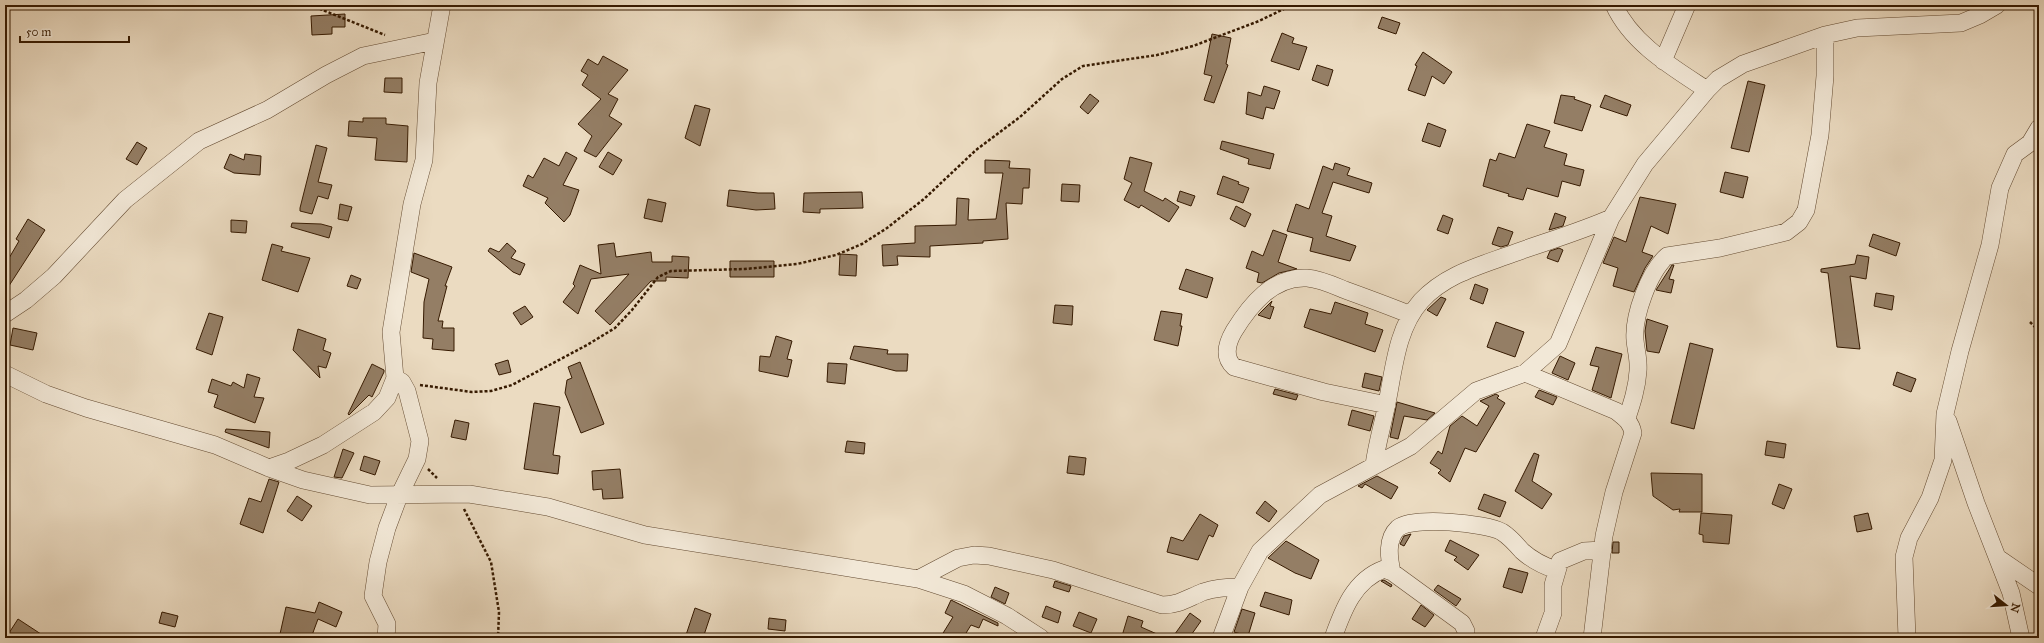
<svg xmlns="http://www.w3.org/2000/svg" width="2044" height="643" font-family="'IM FELL Great Primer',serif">
  <style>
    .building { fill: #947e65; stroke: #361a01 }
    .lines { fill: none; stroke-linecap: round; stroke-linejoin: round }
    .minor-casing { stroke: #634a31; stroke-width: 18 }
    .path { stroke: #361a01; stroke-width: 2.5; stroke-dasharray: 3 2; stroke-linecap: butt }
    .minor { stroke: #f2e8d7; stroke-width: 17 }
  </style>
  <rect width="100%" height="100%" fill="#ebdbc1"/>
  <filter id="stains"><feTurbulence type="fractalNoise" baseFrequency=".005" numOctaves="4"/><feColorMatrix values="0 0 0 0 .2 0 0 0 0 .09 0 0 0 0 .02 0 0 0 .5 -.17"/></filter>
  <radialGradient id="worn" r=".72"><stop offset=".6" stop-color="#630" stop-opacity="0"/><stop offset="1" stop-color="#630" stop-opacity=".3"/></radialGradient>
  <path class="building" d="M345,14V27H332V34L312,35L311,16Z
    M1382,17L1400,23L1396,34L1378,28Z
    M1282,33L1294,38L1292,43L1307,47L1299,70L1271,61Z
    M1212,34L1231,38L1226,64L1228,65L1214,103L1204,100L1212,76L1204,74Z
    M1423,52L1452,72L1444,84L1432,76L1425,96L1408,90L1417,66L1415,65Z
    M603,56L628,70L608,94L618,99L609,116L622,124L596,157L584,151L592,136L578,124L601,99L582,85L588,75L581,71L588,59L598,65Z
    M1317,65L1333,70L1328,86L1312,80Z
    M385,78H402V93L384,92Z
    M1748,81L1765,85L1749,152L1731,148Z
    M1264,86L1280,91L1274,109L1266,107L1263,119L1246,114L1248,92L1261,96Z
    M1090,94L1099,101L1088,114L1080,107Z
    M1561,95L1575,97L1574,99L1591,105L1582,131L1554,123Z
    M1605,95L1631,105L1627,116L1600,107Z
    M695,105L710,109L700,146L685,138Z
    M363,118H386V124L408,126L407,162L375,160L377,138L348,136L349,121L363,122Z
    M1428,123L1446,130L1440,147L1422,141Z
    M1527,124L1550,131L1544,147L1567,154L1564,165L1584,170L1580,186L1562,181L1558,197L1527,188L1523,200L1508,196L1509,194L1483,186L1490,159L1496,161L1499,153L1515,158Z
    M1222,141L1274,154L1270,169L1248,164L1249,159L1220,149Z
    M137,142L147,148L137,165L126,159Z
    M316,145L327,148L318,182L332,185L328,199L318,196L312,214L300,211V208Z
    M566,152L577,158L563,185L579,190L570,215L564,222L545,203L548,198L523,186L528,175L533,178L544,158L559,166Z
    M608,152L622,160L613,175L599,167Z
    M230,154L244,160L245,154L261,156L260,175L234,173L224,168Z
    M1130,157L1152,163L1144,191L1163,201L1165,198L1179,207L1169,222L1141,205L1139,208L1124,200L1132,183L1124,179Z
    M985,160L1010,161L1009,168L1030,169L1029,188H1023L1022,204L1006,203L1008,239L983,241V243L930,246V257L897,256L898,265L883,266L882,245L915,243V226L956,225L957,198L969,199L968,220L996,219L1003,173H985Z
    M1335,163L1350,168L1347,175L1372,183L1369,193L1333,182L1322,213L1332,216L1326,236L1356,246L1350,261L1310,251L1313,238L1287,231L1296,204L1309,209L1323,166L1333,170Z
    M1725,172L1748,177L1743,198L1720,192Z
    M1223,176L1239,182L1238,184L1249,188L1243,203L1217,194Z
    M1062,184L1080,185L1079,202L1061,201Z
    M729,190L758,193H774L775,209L756,210L727,206Z
    M1180,191L1195,196L1191,206L1177,201Z
    M862,192L863,208L820,209V213L803,212L804,193Z
    M1640,197L1676,204L1668,234L1651,226L1642,252L1653,256L1645,268L1634,292L1613,286L1618,268L1603,263L1614,237L1626,242Z
    M648,199L666,203L662,222L644,218Z
    M340,204L352,207L348,221L338,219Z
    M1236,206L1251,214L1245,227L1230,219Z
    M1555,213L1566,217L1563,226L1549,230Z
    M1443,215L1453,219L1448,234L1437,230Z
    M28,219L45,230L5,292V265L19,241L16,239Z
    M231,220L247,221L246,233L231,232Z
    M292,223L321,224L332,227L329,238L291,227Z
    M1498,227L1513,232L1508,245L1501,247L1492,244Z
    M1273,230L1287,235L1278,262L1297,269L1279,273L1262,283L1257,282L1259,273L1246,268L1252,251L1263,256Z
    M1873,234L1900,243L1896,256L1869,246Z
    M507,243L516,251L511,258L525,264L520,275L513,272L488,251L490,248L499,252Z
    M614,243L616,257L651,252L652,262H672V256L689,257L688,278L666,277V281H651L610,325L595,311L629,274L591,279L578,314L563,302L575,286L573,284L580,265L601,274L598,245Z
    M272,244L283,247L281,251L310,258L298,292L262,280Z
    M1559,248L1563,250L1558,262L1547,258L1550,251Z
    M414,253L452,267L445,286H447L438,321H443L442,328H454V351L432,349L433,339L423,338L424,302L429,279L411,272Z
    M840,254L857,255L856,276L839,275Z
    M1857,255L1869,257L1866,279L1850,276L1860,349L1837,347L1828,273L1821,272V269L1855,264Z
    M730,261H774V277H730Z
    M1672,265H1674L1669,279L1674,280L1671,293L1656,290Z
    M1186,269L1213,278L1207,298L1179,289Z
    M351,275L361,279L357,289L347,286Z
    M1475,284L1488,289L1483,304L1470,299Z
    M1876,293L1894,296L1892,310L1874,306Z
    M1441,297L1446,299L1437,316L1427,310Z
    M1272,301L1270,306L1274,307L1270,319L1258,315Z
    M1335,302L1368,313L1365,324L1383,330L1375,352L1304,327L1310,309L1331,314Z
    M1055,305L1073,306L1072,325L1053,323Z
    M525,306L533,317L521,325L513,313Z
    M1161,311L1182,314L1180,326H1182L1178,346L1154,340Z
    M209,313L223,317L212,355L196,349Z
    M1647,319L1668,326L1659,353L1647,351L1645,331Z
    M1496,322L1524,332L1515,357L1487,347Z
    M13,328L37,333L33,350L10,345Z
    M298,329L326,339L323,350L331,353L326,368L318,366L320,378L293,350Z
    M776,336L792,341L787,359L792,360L788,377L759,371L760,356L770,357Z
    M1690,343L1713,349L1694,429L1671,423Z
    M854,346L881,349L888,350L887,354H908L907,371H896L850,359Z
    M1596,347L1622,354L1611,398L1592,390L1599,367L1590,365Z
    M1560,356L1575,363L1568,380L1552,373Z
    M508,360L511,372L499,375L495,364Z
    M580,362L604,424L581,433L565,393L567,380L572,378L568,367Z
    M828,363L847,364L845,384L827,382Z
    M372,364L384,370V372L372,397L369,395L349,415L348,414Z
    M1897,372L1916,379L1911,392L1893,385Z
    M1365,373L1382,377L1379,391L1362,387Z
    M247,374L260,378L254,397L264,398L255,423L214,407L218,395L208,392L212,379L231,386L233,382L244,388Z
    M1275,389L1298,395L1296,400L1273,394Z
    M1539,390L1557,397L1553,405L1535,397Z
    M1496,394L1499,396L1497,398L1505,403L1476,452L1465,448L1450,482L1438,473L1441,470L1430,463L1438,451L1442,454L1450,426L1462,416L1477,426L1489,406L1480,401Z
    M1397,402L1435,413L1427,420L1404,416L1398,439L1390,437Z
    M534,403L560,407L553,455L560,456L558,474L524,469Z
    M1352,410L1374,416L1370,431L1348,425Z
    M455,420L469,423L466,440L451,437Z
    M226,429L270,432L269,448L225,432Z
    M847,441L865,443L864,454L845,452Z
    M1767,441L1786,444L1784,458L1765,455Z
    M343,449L354,453L342,478L334,477Z
    M1534,453L1539,455L1532,481L1552,494L1542,509L1515,491Z
    M364,456L380,461L375,475L360,470Z
    M1069,456L1086,458L1084,475L1067,473Z
    M620,469L623,498L603,499L602,489L593,490L592,471Z
    M1651,473L1702,474V512H1679L1680,509L1673,510L1653,496Z
    M1377,476L1398,487L1391,499L1365,484L1362,488L1358,486Z
    M269,479L279,482L263,533L240,524L249,498L261,502Z
    M1779,484L1792,489L1784,509L1772,504Z
    M1484,494L1506,502L1500,517L1478,509Z
    M297,496L312,506L302,521L287,511Z
    M1265,501L1277,511L1269,522L1256,513Z
    M1701,513L1732,515L1729,544L1703,542V535L1699,534Z
    M1868,513L1872,529L1857,532L1854,516Z
    M1200,514L1218,525L1213,537L1209,535L1198,560L1167,552L1171,537L1183,541Z
    M1411,534L1404,546L1400,544L1404,536Z
    M1450,540L1479,555L1468,570L1454,560L1457,557L1445,551Z
    M1286,541L1319,560L1311,579L1295,573L1268,558Z
    M1613,542H1619V553H1612Z
    M1509,568L1528,573L1522,593L1503,587Z
    M1384,580L1392,585L1391,587L1381,581Z
    M1055,581L1071,586L1069,592L1053,587Z
    M1438,585L1461,599L1456,606L1434,590Z
    M995,587L1009,593L1005,604L991,597Z
    M1265,592L1292,600L1289,615L1260,606Z
    M951,600L998,623V626L983,619L979,628L971,625L963,638H940L953,617L945,613Z
    M319,602L342,612L336,627L318,619L311,638H291L280,634L286,607L315,613Z
    M1421,605L1434,615L1425,627L1412,619Z
    M1046,606L1061,612L1058,623L1042,617Z
    M695,608L711,614L703,638H685Z
    M1242,609L1255,613L1248,636L1234,632Z
    M162,612L178,616L175,627L159,623Z
    M1079,612L1097,619L1091,633L1073,626Z
    M1190,613L1201,621L1189,638H1172Z
    M1128,616L1143,621L1141,627L1166,638H1129L1122,636Z
    M769,618L786,620L785,631L768,629Z
    M18,619L47,638H17L9,633Z"/>
  <g class="lines">
    <g class="minor-casing">
      <path id="minor" d="M1614,5C1632,44 1672,67 1707,90
        M1663,61L1687,5
        M5,314L26,300L54,276L125,200L199,141L267,110L326,75L363,56L435,41
        M1525,373L1616,411C1625,418 1631,422 1633,433L1614,492L1604,536L1592,638
        M5,374L46,394L86,408L215,445L269,468L303,480L370,495L469,494L548,507L645,535L918,579L964,594L1007,616L1041,638
        M1387,405L1324,392L1234,367C1223,357 1227,343 1234,331C1250,305 1273,276 1307,278C1320,279 1333,285 1345,290C1367,298 1389,306 1411,315
        M1627,418C1632,403 1637,388 1638,371C1639,360 1636,351 1635,340C1633,316 1649,272 1667,256L1720,248L1786,232L1799,222L1806,210L1820,135L1825,76V35
        M1948,421L1976,503L2011,593L2021,638
        M1374,465C1377,443 1383,424 1387,403C1394,368 1397,328 1421,301C1444,276 1475,267 1506,256C1541,243 1577,233 1611,218
        M269,468L289,461L323,445L374,412L387,398L395,378L391,332L412,204L424,160L428,83L442,5
        M1998,558L2039,586
        M1392,572C1389,558 1386,539 1398,528C1413,516 1486,523 1502,532C1510,537 1516,544 1522,551C1532,560 1544,566 1556,570
        M918,579L958,558L974,555L989,556L1053,570L1162,605C1179,605 1188,598 1203,592C1215,588 1227,587 1240,587
        M386,638L387,624L373,596L378,562L387,528L399,496L417,459L420,441L407,391L402,382L395,378
        M1221,638L1240,587L1260,551L1320,495L1411,446L1476,391L1525,373L1558,344L1611,218L1645,164L1707,90L1718,79L1743,64L1825,35L1857,28L1961,23L1980,15L1997,5
        M1333,638C1343,610 1354,580 1384,569L1392,572L1462,623L1466,631V638
        M1544,638L1553,613V585L1560,561L1584,551L1603,550
        M1907,638L1904,557L1909,538L1930,498L1943,460L1945,414L1960,351L1990,245L2000,188L2015,154L2030,143L2039,128"/>
    </g>
    <path class="path" d="M310,5L385,35
      M2030,322L2039,331
      M420,385L472,392L491,391L512,385L587,345L615,328L632,310L658,277L671,271L745,269L797,264L836,255L862,244L887,228L924,199L976,150L1020,117L1062,79L1083,66L1157,55L1193,46L1259,21L1292,5
      M428,469L437,478
      M464,509L491,562L499,612L498,638"/>
    <use href="#minor" class="minor"/>
  </g>
  <rect width="2044" height="643" fill="none" stroke="#ebdbc1" stroke-width="20"/>
  <rect x="6" y="6" width="2032" height="631" fill="none" stroke="#361a01" stroke-width="2"/>
  <rect x="10" y="10" width="2024" height="623" fill="none" stroke="#361a01"/>
  <g transform="translate(2006 605) rotate(107)" stroke="#f2e8d7" stroke-width="3" paint-order="stroke">
  <path d="M0-3L7 15L0 10L-7 15Z" fill="#361a01"/>
  <text y="-6" font-size="11" font-weight="bold" text-anchor="middle" fill="#361a01">N</text>
  </g>
  <path d="M20 36v6h109v-6" fill="none" stroke="#361a01" stroke-width="2"/>
  <text x="26" y="36" font-size="12" fill="#361a01" stroke="#f2e8d7" stroke-width="3" paint-order="stroke">50 m</text>
  <rect width="100%" height="100%" filter="url(#stains)"/>
  <rect width="100%" height="100%" fill="url(#worn)"/>
</svg>
